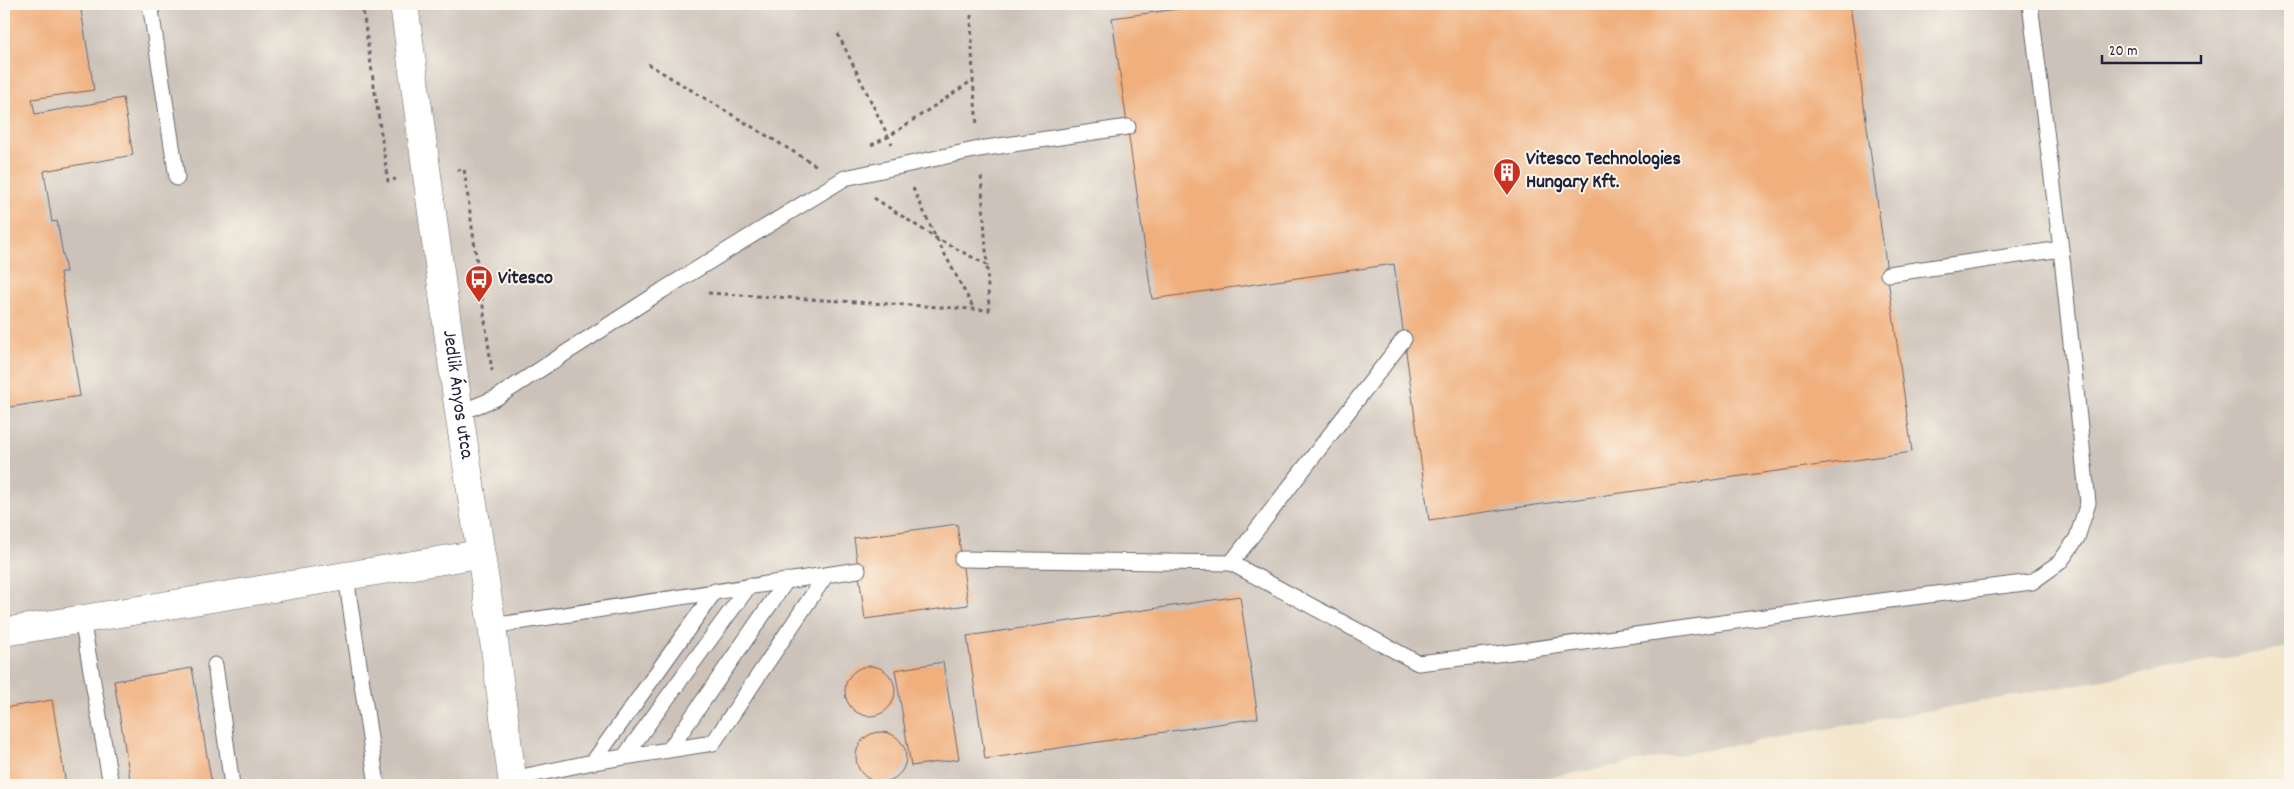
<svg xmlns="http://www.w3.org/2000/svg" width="2294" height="789" font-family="Dekko,sans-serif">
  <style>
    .industrial { fill: #ccc2b9 }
    .building { fill: #f0af7d }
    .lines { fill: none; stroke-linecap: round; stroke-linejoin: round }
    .service-casing { stroke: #6b666d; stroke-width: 17 }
    .minor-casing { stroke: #6b666d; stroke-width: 29 }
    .path { stroke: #6b666d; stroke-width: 3; stroke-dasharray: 4 4; stroke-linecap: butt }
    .service { stroke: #fff; stroke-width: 15 }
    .minor { stroke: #fff; stroke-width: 28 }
    .labels { text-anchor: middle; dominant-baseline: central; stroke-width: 4; stroke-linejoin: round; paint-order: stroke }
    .poi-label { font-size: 20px; font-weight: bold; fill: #22223b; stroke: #fbf7ec; text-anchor: start }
    .street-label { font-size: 20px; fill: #22223b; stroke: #fbf7ec }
  </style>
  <rect width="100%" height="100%" fill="#fbf7ec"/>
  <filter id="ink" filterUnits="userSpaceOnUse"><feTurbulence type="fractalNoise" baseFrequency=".02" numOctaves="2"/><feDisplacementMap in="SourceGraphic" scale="10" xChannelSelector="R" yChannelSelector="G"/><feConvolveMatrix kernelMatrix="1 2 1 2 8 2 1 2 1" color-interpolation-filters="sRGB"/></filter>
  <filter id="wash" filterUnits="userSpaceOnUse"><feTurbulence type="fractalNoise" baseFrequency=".0096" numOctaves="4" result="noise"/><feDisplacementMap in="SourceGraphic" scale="20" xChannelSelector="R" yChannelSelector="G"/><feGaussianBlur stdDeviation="1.12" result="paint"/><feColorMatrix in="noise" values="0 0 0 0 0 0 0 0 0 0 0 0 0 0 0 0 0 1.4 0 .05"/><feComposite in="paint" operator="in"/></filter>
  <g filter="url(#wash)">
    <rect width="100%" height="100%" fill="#f2e4c9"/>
    <path class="industrial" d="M4,4H2290V647L1507,785H4Z"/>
    <g id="blocks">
      <path class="building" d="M4,4H80L94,90L32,99L35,114L123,98L133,155L44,171L52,222L57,221L66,272H60L80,396L4,408Z
        M1215,4H1850L1912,452L1429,520L1394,264L1152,299L1112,18Z
        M957,524L968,605L865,619L854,538Z
        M1240,596L1258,718L985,759L967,636Z
        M943,662L959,759L911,766L895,670Z
        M845 691a25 25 0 1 1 50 0a25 25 0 1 1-50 0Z
        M192,668L212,785H131L114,681Z
        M52,700L66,785H4V708Z
        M856 757a25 25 0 1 1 50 0a25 25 0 1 1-50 0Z"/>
    </g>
  </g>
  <g filter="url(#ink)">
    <use href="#blocks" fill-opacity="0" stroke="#6b666d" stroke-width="1"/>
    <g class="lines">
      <g class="service-casing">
        <path id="service" d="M150,4L177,178
          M1888,274L2061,249
          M459,413L496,398L663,290L845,178L979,149L1128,127
          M962,559L1231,563L1418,663L1505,653L1873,602L2032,582L2060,562L2077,538L2088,503L2061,249L2030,4
          M1231,563L1404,339
          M346,577L377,785
          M82,619L111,785
          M492,626L858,570
          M215,665L232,785
          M669,750L787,580
          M624,757L749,586
          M593,762L715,591
          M512,779L593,762L713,743L826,575"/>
      </g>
      <g class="minor-casing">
        <g id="minor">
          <path id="s1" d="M404,4L459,413L492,626L513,785"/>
          <path d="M4,632L480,554"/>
        </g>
      </g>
      <path class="path" d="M362,4L388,181L396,179
        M971,15L973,80L977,125
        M838,34L892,144
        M648,64L817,166
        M871,145L888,137L973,80
        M457,170L464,169L492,371
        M913,188L936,238L974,309
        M874,198L936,238L987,265L981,174
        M708,293L989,310L987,266"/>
      <use href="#service" class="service"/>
      <use href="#minor" class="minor"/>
    </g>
  </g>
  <defs>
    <g id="building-pin" transform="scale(1.4375)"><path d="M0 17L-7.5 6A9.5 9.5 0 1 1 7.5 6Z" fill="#c8321e" stroke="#fbf7ec"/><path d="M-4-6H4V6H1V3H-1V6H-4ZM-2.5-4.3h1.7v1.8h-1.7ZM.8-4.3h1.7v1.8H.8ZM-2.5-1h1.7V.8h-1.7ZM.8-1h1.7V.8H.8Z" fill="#fff"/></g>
    <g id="bus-pin" transform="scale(1.4375)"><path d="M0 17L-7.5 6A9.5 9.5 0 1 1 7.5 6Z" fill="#c8321e" stroke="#fbf7ec"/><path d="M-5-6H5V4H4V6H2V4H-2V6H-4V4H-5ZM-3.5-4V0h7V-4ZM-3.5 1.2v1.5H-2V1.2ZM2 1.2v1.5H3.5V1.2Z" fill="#fff"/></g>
  </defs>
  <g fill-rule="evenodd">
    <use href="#building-pin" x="1507" y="172"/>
    <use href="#bus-pin" x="479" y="279"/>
  </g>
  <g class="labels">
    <g class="poi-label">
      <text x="1526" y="160">Vitesco Technologies<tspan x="1526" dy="23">Hungary Kft.</tspan></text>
      <text x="498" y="279">Vitesco</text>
    </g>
    <g class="street-label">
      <text stroke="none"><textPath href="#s1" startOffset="394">Jedlik Ányos utca</textPath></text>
    </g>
  </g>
  <rect width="2294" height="789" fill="none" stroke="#fbf7ec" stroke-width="20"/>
  <path d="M2102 55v8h99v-8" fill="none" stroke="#22223b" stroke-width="2.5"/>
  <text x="2109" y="55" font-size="15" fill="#22223b" stroke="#fbf7ec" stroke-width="4" paint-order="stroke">20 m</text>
</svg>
